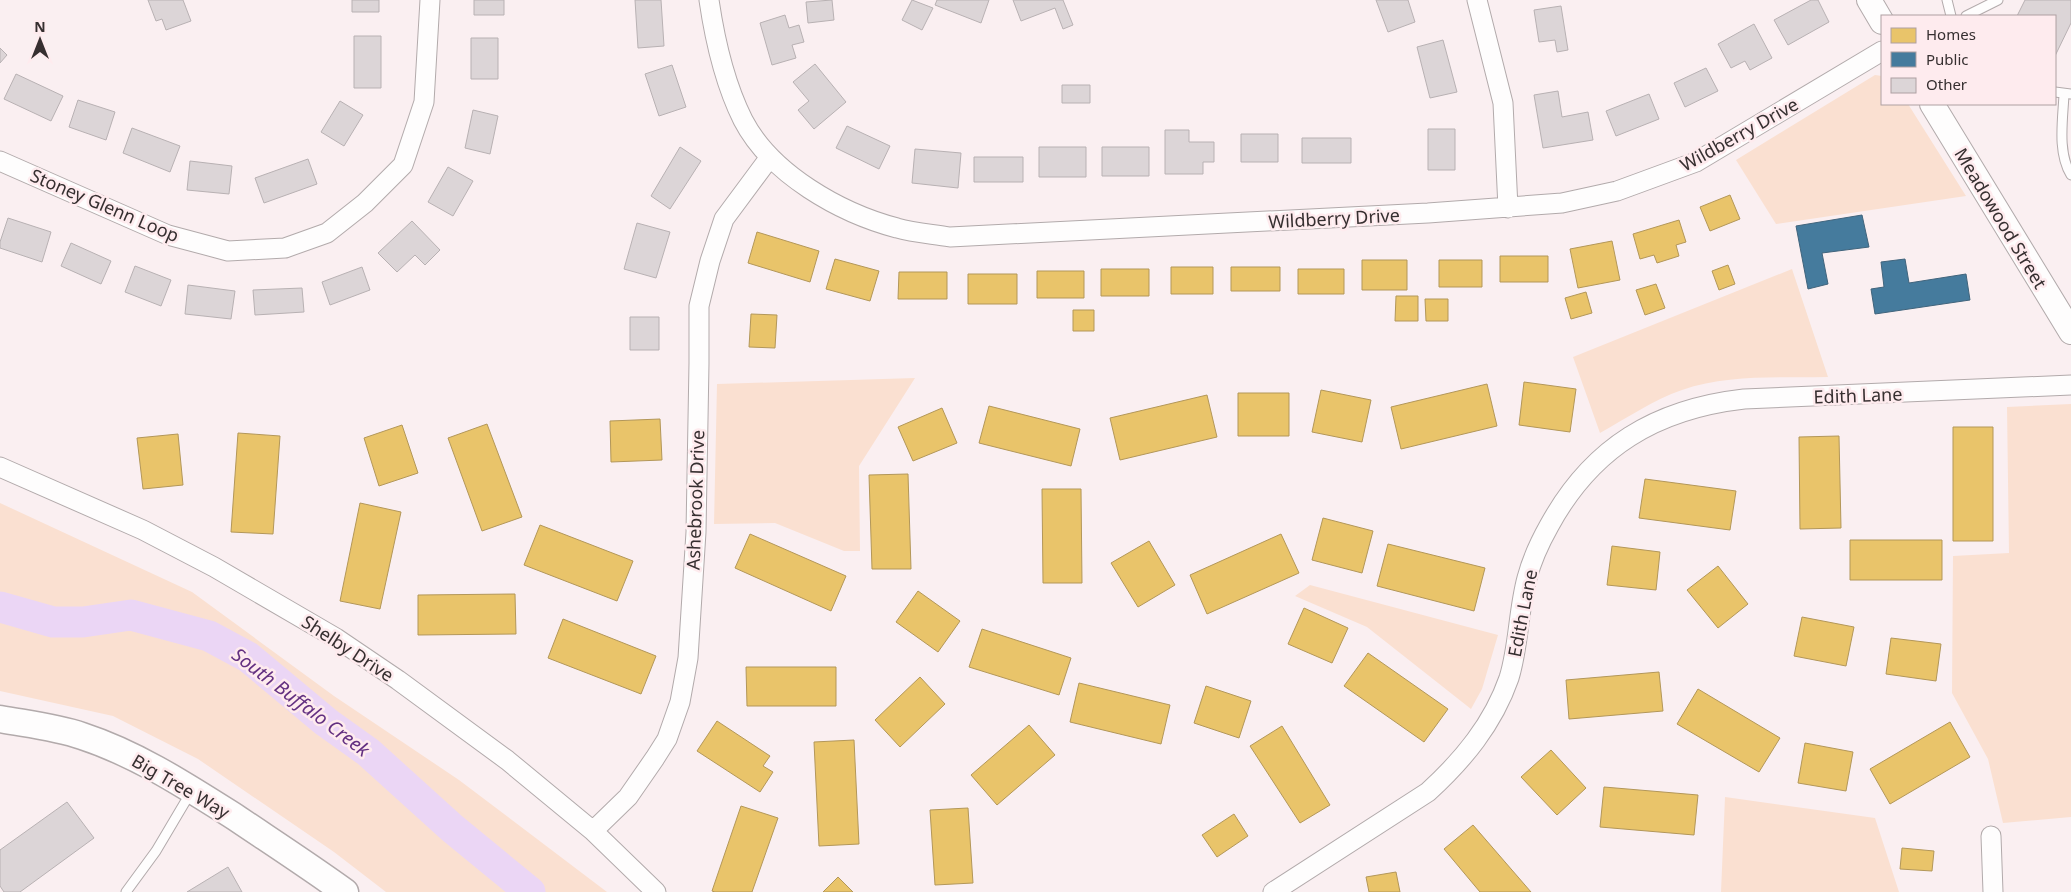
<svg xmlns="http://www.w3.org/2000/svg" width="2071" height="892" font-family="'Noto Sans',sans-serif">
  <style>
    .green { fill: #fae0d1 }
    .homes { fill: #e9c46a; stroke: #b39759 }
    .public { fill: #457b9d; stroke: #40647c }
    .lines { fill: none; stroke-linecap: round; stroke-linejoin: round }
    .river { stroke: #ebd6f5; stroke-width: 31 }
    .building { fill: #dcd5d7; stroke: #b8b1b3 }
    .service-casing { stroke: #b2aaab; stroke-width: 11 }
    .minor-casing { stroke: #b2aaab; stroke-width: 21 }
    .tertiary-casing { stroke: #b2aaab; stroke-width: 26 }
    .secondary-casing { stroke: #b2aaab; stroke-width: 29 }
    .service { stroke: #fefdfd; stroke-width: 9 }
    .minor { stroke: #fefdfd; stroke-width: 19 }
    .tertiary { stroke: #fefdfd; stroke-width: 24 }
    .secondary { stroke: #fefdfd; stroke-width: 26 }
    .labels { text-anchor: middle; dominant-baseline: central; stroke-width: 5; stroke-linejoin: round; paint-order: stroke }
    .street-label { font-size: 18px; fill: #362f30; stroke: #feebee }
    .water-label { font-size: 19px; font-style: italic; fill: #633081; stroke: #feebee }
  </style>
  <rect width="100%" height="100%" fill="#faeff1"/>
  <path class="green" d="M1875,75L1882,76V104H1908L1966,196L1776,224L1736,160Z
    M1792,269L1828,377C1780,378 1728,374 1682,390C1653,400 1627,418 1600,433L1573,357Z
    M915,378L859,466L860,551H844L775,523L714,524L717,384Z
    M2071,404V817L2003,823L1988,759L1952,693L1953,556L2009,553L2007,407Z
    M0,503L192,592L334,696L459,780L607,892H386L334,852L198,759L113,716L0,691Z
    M1310,585L1498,635L1482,689L1471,709L1367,627L1295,596Z
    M1725,797L1875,818L1899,892H1721Z"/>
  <path class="homes" d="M1730,195L1740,219L1710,231L1700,207Z
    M1679,220L1686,242L1676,245L1679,256L1657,263L1654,255L1640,259L1633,234Z
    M757,232L819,251L810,282L748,263Z
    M1612,241L1620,280L1578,288L1570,249Z
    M1500,256H1548V282H1500Z
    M835,259L879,271L870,301L826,289Z
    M1362,260H1407V290H1362Z
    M1439,260H1482V287H1439Z
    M1728,265L1735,284L1719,290L1712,271Z
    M1171,267H1213V294H1171Z
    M1231,267H1280V291H1231Z
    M1101,269H1149V296H1101Z
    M1298,269H1344V294H1298Z
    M1037,271H1084V298H1037Z
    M899,272H947V299H898Z
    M968,274H1017V304H968Z
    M1656,284L1665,308L1645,315L1636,290Z
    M1586,292L1592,313L1571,319L1565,298Z
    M1396,296H1418V321H1395Z
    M1425,299H1448V321H1426Z
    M1073,310H1094V331H1073Z
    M751,314L777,315L775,348L749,347Z
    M1524,382L1576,389L1570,432L1519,425Z
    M1487,384L1497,426L1401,449L1391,407Z
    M1321,390L1371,400L1362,442L1312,432Z
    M1238,393H1289V436H1238Z
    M1207,395L1217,437L1120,460L1110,418Z
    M989,406L1080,429L1071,466L979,443Z
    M942,408L957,443L913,461L898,427Z
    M660,419L662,460L611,462L610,421Z
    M487,424L522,517L482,531L448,438Z
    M402,425L418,473L379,486L364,438Z
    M1953,427H1993V541H1953Z
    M238,433L280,436L273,534L231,532Z
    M178,434L183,485L143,489L137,438Z
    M1839,436L1841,528L1800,529L1799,437Z
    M908,474L911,569H872L869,475Z
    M1645,479L1736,491L1730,530L1639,518Z
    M1042,489H1081L1082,583H1043Z
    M360,503L401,512L380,609L340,601Z
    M1323,518L1373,531L1362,573L1312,560Z
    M540,525L633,561L617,601L524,565Z
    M750,534L846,576L831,611L735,568Z
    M1281,534L1299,573L1207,614L1190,575Z
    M1850,540H1942V580H1850Z
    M1149,541L1175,585L1138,607L1111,563Z
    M1388,544L1485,568L1474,611L1377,586Z
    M1612,546L1660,552L1656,590L1607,585Z
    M1718,566L1748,604L1718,628L1687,590Z
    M918,591L960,621L938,652L896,622Z
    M515,594L516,634L418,635V595Z
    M1304,608L1348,628L1332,663L1288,644Z
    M1802,617L1854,627L1846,666L1794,656Z
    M563,619L656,656L641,694L548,658Z
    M982,629L1071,658L1059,695L969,667Z
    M1891,638L1941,644L1936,681L1886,674Z
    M1368,653L1448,709L1424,742L1344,686Z
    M746,667H836V706H747Z
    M1659,672L1663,711L1569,719L1566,680Z
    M920,677L945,704L900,747L875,720Z
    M1079,683L1170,705L1161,744L1070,722Z
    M1206,686L1251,701L1239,738L1194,723Z
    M1698,689L1780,738L1759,772L1677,724Z
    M717,721L770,756L763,766L773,772L760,792L697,751Z
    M1950,722L1970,757L1890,804L1870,769Z
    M1029,725L1055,755L997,805L971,775Z
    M1282,726L1330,805L1300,823L1250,746Z
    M854,740L859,844L819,846L814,742Z
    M1805,743L1853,752L1846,791L1798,783Z
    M1551,750L1586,788L1557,815L1521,777Z
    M1604,787L1698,795L1694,835L1600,827Z
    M741,806L778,818L752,892H715L712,891Z
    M968,808L973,883L935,885L930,810Z
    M1234,814L1248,836L1217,857L1202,835Z
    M1473,825L1531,892H1480L1444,849Z
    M1902,848L1934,851L1932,871L1900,869Z
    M1396,872L1400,892H1369L1366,877Z
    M838,877L853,892H823Z"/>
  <path class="public" d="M1862,215L1869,247L1822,253L1828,284L1808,289L1796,226Z
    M1905,259L1909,283L1966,274L1970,300L1875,314L1871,289L1884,287L1881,262Z"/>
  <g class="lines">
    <path class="river" d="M0,607L53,622H83L131,615L209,636L248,657L326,722L368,752L452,828L530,892"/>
  </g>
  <path class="building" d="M148,0H183L191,21L166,30L162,19L156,21Z
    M352,0H379V12H352Z
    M474,0H504V15H474Z
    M635,0H661L664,46L638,48Z
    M832,0L834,20L808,23L806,2Z
    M912,0L933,8L922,30L902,20Z
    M937,0H989L981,23L935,5Z
    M1013,0H1063L1073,25L1063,29L1055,8L1021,21Z
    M1376,0H1408L1415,22L1388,32Z
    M1811,0H1818L1829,22L1788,45L1774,20Z
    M2025,0H2071V23L2055,56V16H2017Z
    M1561,6L1568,50L1557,52L1555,40L1539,42L1534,10Z
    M785,15L789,28L799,25L804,42L792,45L796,58L772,65L760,23Z
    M1754,24L1772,58L1750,70L1745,61L1731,68L1718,44Z
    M354,36H381V88H354Z
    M471,38H498V79H471Z
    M1443,40L1457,92L1430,98L1417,47Z
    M0,48L7,55L0,63Z
    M815,64L846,102L814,129L798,110L809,101L793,82Z
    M672,65L686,107L659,116L645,74Z
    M1706,68L1718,91L1685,107L1674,83Z
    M16,74L63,96L51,121L4,99Z
    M1062,85H1090V103H1062Z
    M1558,91L1562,117L1588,112L1593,140L1543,148L1534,95Z
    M1649,94L1659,119L1616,136L1606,111Z
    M78,100L115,112L106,140L69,127Z
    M340,101L363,115L344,146L321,132Z
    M473,110L498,116L490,154L465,148Z
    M847,126L890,146L879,169L836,148Z
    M132,128L180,146L170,172L123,153Z
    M1428,129H1455V170H1428Z
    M1165,130H1189V142H1214V162H1203V174H1165Z
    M1241,134H1278V162H1241Z
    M1302,138H1351V163H1302Z
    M680,147L701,161L670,209L651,196Z
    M1039,147H1086V177H1039Z
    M1102,147H1149V176H1102Z
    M915,149L961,153L958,188L912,183Z
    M974,157H1023V182H974Z
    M308,159L317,184L264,203L255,178Z
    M190,161L232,166L229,194L187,190Z
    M448,167L473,181L453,216L428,202Z
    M8,218L51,232L42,262L0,248V242Z
    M412,221L440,250L425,265L415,255L397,272L378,253Z
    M637,223L670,232L656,278L624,269Z
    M71,243L111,261L101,284L61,266Z
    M135,266L171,280L161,306L125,292Z
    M362,267L370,290L330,305L322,282Z
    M188,285L235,291L231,319L185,314Z
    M302,288L304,312L255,315L253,290Z
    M630,317H659V350H630Z
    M67,802L94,838L20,892H4L0,886V850Z
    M228,867L242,892H187Z"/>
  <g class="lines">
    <g class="service-casing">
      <path id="service" d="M1947,0L1951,16
        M1966,16L1998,0
        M2055,92L2071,94
        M2064,94C2063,119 2057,152 2071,175
        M126,892L156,851L191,792"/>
    </g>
    <g class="minor-casing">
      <path id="minor" d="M709,0C715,41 724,82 743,120C771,174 840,213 897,228C914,233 933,234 950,237L1428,213L1562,203L1617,191L1696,162L1882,51
        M1477,0L1503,103L1508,208
        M0,161L168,235L228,251L285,248L327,233L365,203L403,165L424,102L430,0
        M0,467L143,530L214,567L336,638L398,680L507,760L593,831L656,892
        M593,831L628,797L655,758L667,739L680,702L688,658L696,532L699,363V306L710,261L724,219L770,157
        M1991,836L1993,892
        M1273,892L1428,792C1463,760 1493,724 1509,678C1519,646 1518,611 1527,578C1532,559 1540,542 1549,526C1592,447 1656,409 1744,399L2071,385"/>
    </g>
    <g class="tertiary-casing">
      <path id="tertiary" d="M1869,0L1882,22
        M1932,104L2071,332"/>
    </g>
    <g class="secondary-casing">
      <path id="secondary" d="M0,719C27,724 56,727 82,736C137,754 186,786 235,817C272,842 309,866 345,892"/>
    </g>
    <use href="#service" class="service"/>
    <use href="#minor" class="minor"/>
    <use href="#tertiary" class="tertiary"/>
    <use href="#secondary" class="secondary"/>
  </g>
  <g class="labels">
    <g class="street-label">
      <text transform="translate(1739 134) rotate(-29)">Wildberry Drive</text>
      <text transform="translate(105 205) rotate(23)">Stoney Glenn Loop</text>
      <text transform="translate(1334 218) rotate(-3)">Wildberry Drive</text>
      <text transform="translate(2001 218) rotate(59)">Meadowood Street</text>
      <text transform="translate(1858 395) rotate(-2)">Edith Lane</text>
      <text transform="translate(695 500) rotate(-88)">Ashebrook Drive</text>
      <text transform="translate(1522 613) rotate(-79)">Edith Lane</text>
      <text transform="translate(348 648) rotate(33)">Shelby Drive</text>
      <text transform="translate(181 786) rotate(30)">Big Tree Way</text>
    </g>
    <g class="water-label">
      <text transform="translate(301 702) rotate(37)">South Buffalo Creek</text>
    </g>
  </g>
  <rect x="1881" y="15" width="175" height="90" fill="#feebee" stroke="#aea0a2"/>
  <rect x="1891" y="28" width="25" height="15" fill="#e9c46a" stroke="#aea0a2"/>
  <text x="1926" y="40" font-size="15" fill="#362f30">Homes</text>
  <rect x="1891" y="52" width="25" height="15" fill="#457b9d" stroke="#aea0a2"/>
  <text x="1926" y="65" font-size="15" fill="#362f30">Public</text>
  <rect x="1891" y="78" width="25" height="15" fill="#dcd5d7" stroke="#aea0a2"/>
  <text x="1926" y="90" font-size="15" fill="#362f30">Other</text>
  <g transform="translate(40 40)" stroke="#feebee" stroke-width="4" paint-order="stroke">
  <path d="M0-4L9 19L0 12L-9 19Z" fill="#362f30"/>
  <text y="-8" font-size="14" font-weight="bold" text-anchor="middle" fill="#362f30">N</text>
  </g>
</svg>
